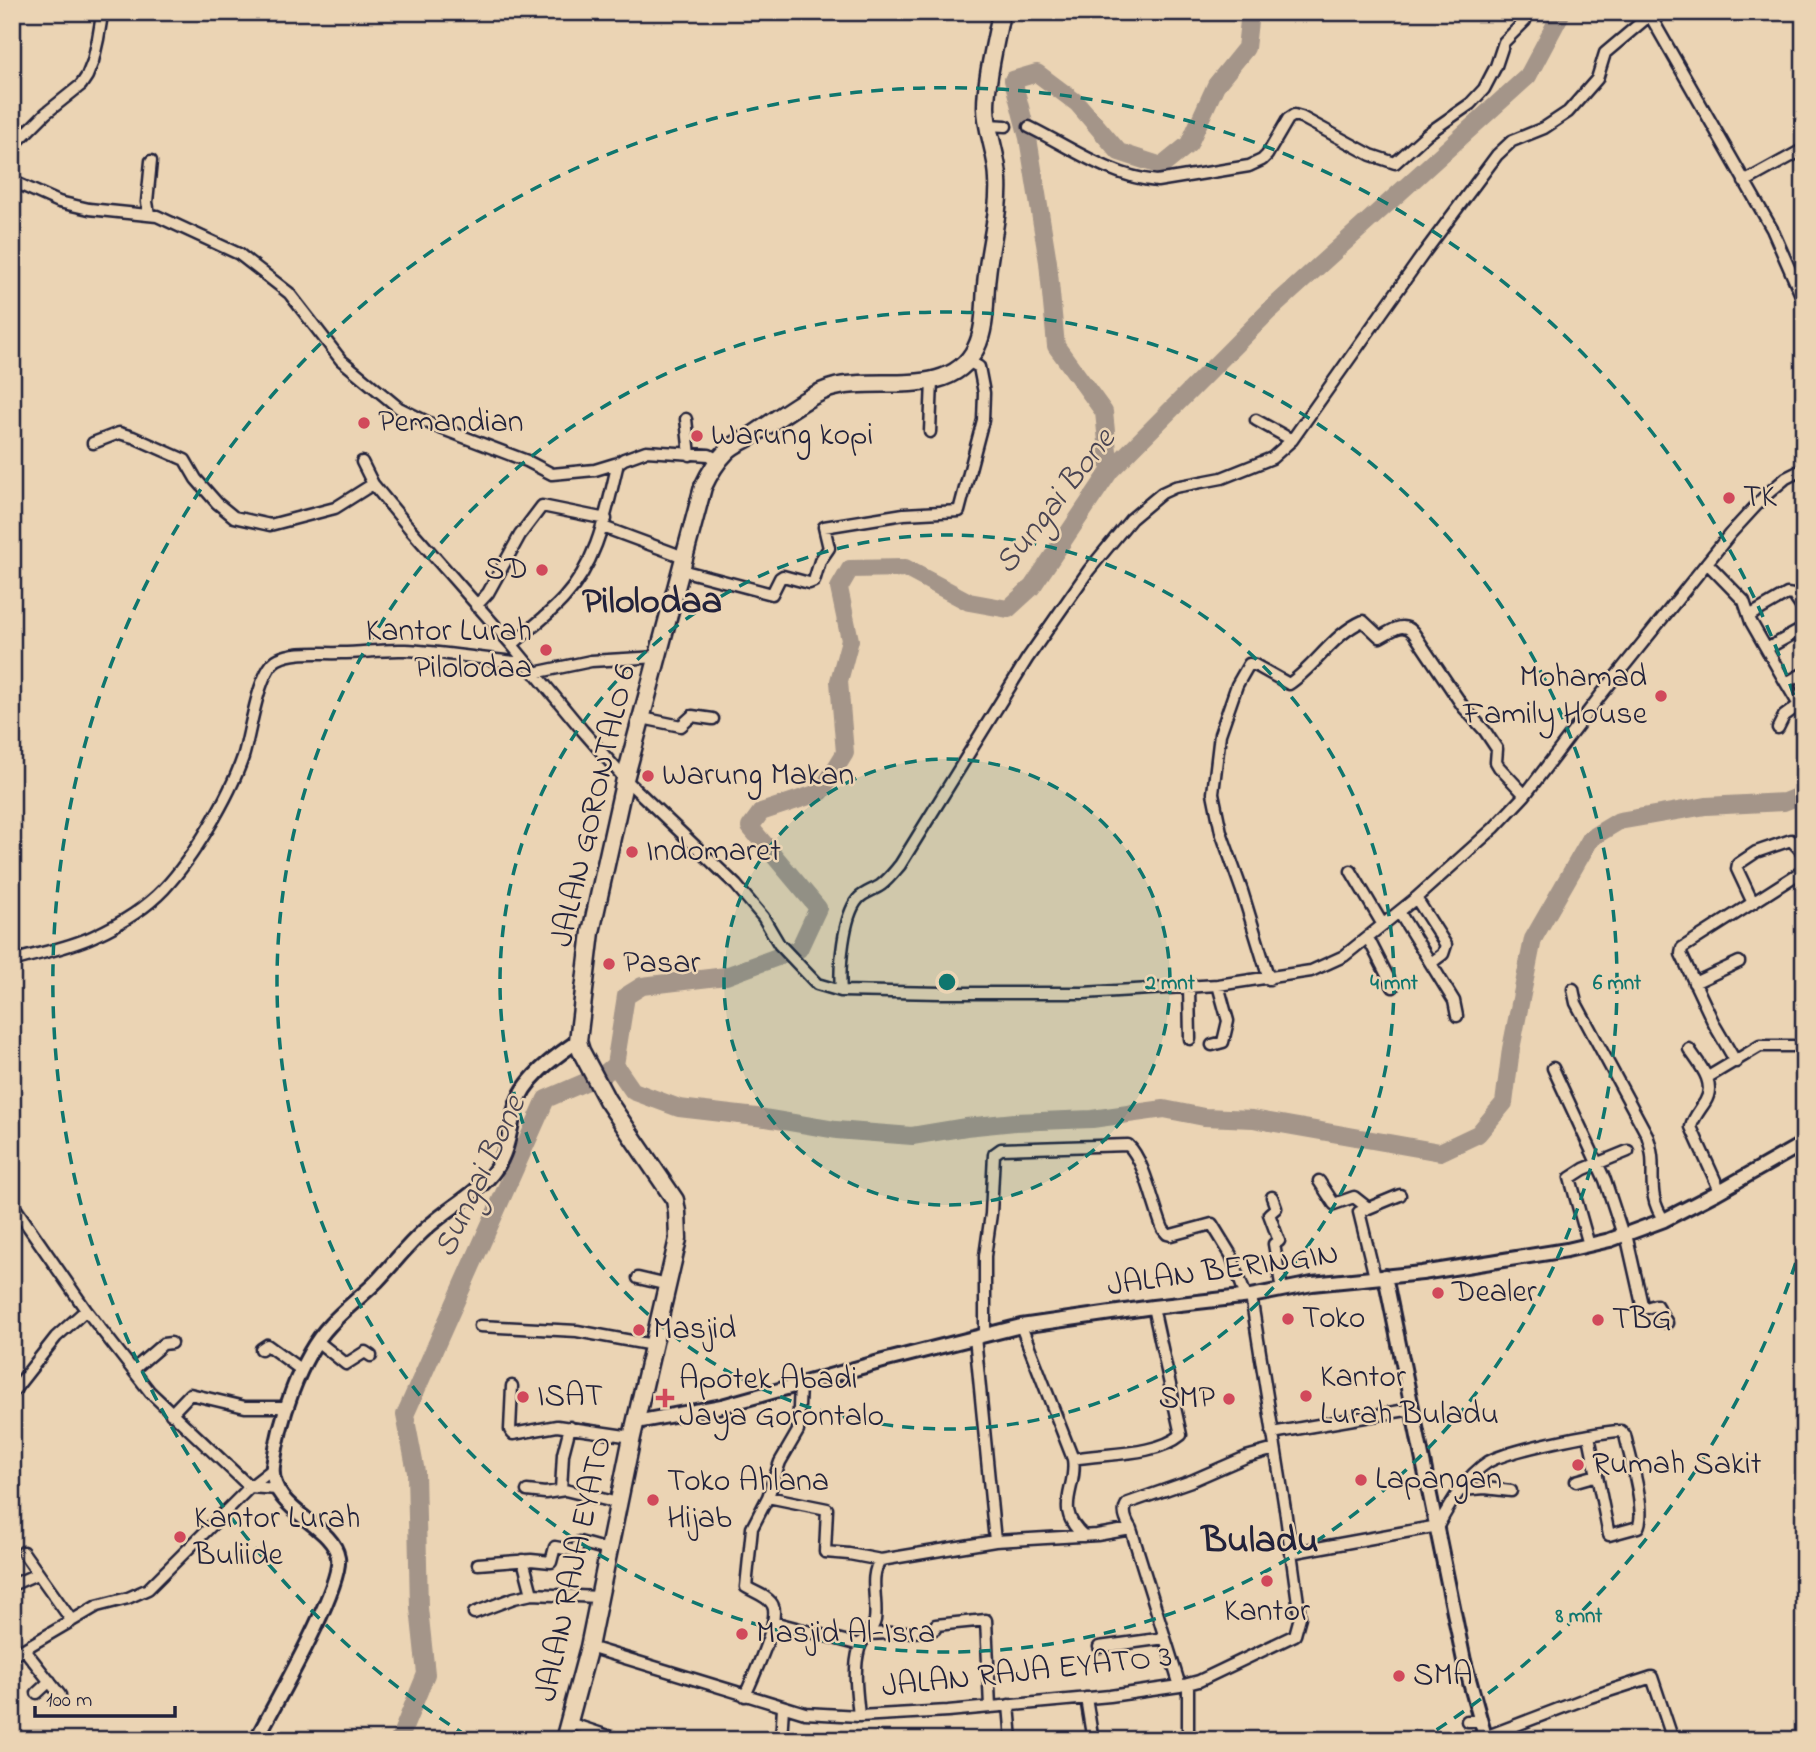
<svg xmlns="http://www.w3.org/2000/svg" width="1816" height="1752" font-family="'Indie Flower',sans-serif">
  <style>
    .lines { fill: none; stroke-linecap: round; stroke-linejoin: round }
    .river { stroke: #a49589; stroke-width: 18 }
    .minor-casing { stroke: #22223b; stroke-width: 15 }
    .tertiary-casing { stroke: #22223b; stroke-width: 18 }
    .primary-casing { stroke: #22223b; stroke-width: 21 }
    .minor { stroke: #ebd4b4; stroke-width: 10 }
    .tertiary { stroke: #ebd4b4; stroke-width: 12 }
    .primary { stroke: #ebd4b4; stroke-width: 16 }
    .ring { fill: none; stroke: #0f766e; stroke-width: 3.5; stroke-dasharray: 12 9 }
    .poi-dot { fill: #d1495b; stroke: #ebd4b4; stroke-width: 2.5 }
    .labels { text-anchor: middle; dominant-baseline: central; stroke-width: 5; stroke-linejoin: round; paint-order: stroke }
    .poi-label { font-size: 32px; fill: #22223b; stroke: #ebd4b4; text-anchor: start }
    .street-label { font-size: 32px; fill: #22223b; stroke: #ebd4b4 }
    .water-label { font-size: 33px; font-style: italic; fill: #494452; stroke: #ebd4b4 }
    .district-label { font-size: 38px; font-weight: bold; fill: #22223b; stroke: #ebd4b4 }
    .centre { fill: #0f766e; stroke: #ebd4b4; stroke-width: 3.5 }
    .ring-label { font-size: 21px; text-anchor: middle; font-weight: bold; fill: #0f766e; stroke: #ebd4b4; stroke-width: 5; stroke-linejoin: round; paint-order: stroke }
  </style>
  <rect width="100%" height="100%" fill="#ebd4b4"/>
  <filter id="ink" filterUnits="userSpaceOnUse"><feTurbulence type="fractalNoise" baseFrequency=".0143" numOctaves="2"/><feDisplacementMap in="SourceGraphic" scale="14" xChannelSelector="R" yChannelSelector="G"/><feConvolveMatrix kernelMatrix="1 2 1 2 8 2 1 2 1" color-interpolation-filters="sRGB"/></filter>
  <g filter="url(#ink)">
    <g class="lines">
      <path class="river" d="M1110,471L1104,412L1056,346L1048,262L1028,138L1013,80L1037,73L1077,103L1119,152L1162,166L1189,144L1216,85L1246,48L1250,12
        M615,1065L633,1091L679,1108L765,1118L836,1130L912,1136L966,1127L1015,1122L1092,1119L1164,1109L1204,1117L1253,1119L1440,1152L1478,1134L1504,1103L1511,1049L1533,939L1591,838L1619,821L1706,806L1784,802L1804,794
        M399,1740L426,1674L419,1608L416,1472L405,1415L546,1099L604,1074L615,1065L626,996L642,986L726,976L799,949L818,908L750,827L761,812L821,792L845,753L839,681L850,640L839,588L850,569L905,568L969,602L1008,609L1032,587L1110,471L1269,311L1528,76L1562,12"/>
      <g class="minor-casing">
        <path id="minor" d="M1648,12L1772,229L1804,302
          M987,125L1006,126
          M1029,127C1070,147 1111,177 1157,181L1249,166L1262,160L1267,155L1288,119L1294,115L1301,117L1371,155L1395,163L1427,134L1470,104L1484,89L1496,66L1504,42L1525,21L1526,12
          M12,147L46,113L81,85L87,76L93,61L98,39L101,21L99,12
          M12,181L59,202L89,209L157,216L239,254L289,293L341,360L399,408L435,426L527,461L552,474L595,470L618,463
          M1744,182L1804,149
          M149,214L147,202L151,161
          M686,419L690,455
          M1256,420L1292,440
          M930,432L932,380
          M93,443L119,433L133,437L185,460L196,479L217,503L234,517L270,525L335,508L373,484
          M362,462L373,484L411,530L512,645L583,731L625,779L736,885L763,917L779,944L817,984L841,991L941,993H1083L1218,985L1311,971L1344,956L1416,898L1494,828L1525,795L1600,696L1730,534L1765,496L1786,478L1804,469
          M603,527L684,557
          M1708,564L1744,601L1751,622L1786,683L1804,673
          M681,570L772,594L780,578L783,576L809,583L814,581L820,561L829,548L824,527L904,514L959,511L983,420L984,393L979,367L968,361
          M476,606L488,593L520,535L542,506L606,519
          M1749,616L1787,594L1793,595L1804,611
          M512,645C529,629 549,615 564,598C599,560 606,511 618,463L624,459L646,451L709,455L719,460
          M1768,648L1804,628
          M534,673L591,661L658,657
          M1799,705L1804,714
          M642,718L681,726L692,716L713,719
          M1778,728L1784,716L1799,705L1786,683
          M1351,871L1383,925
          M1416,898L1446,945L1443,954L1431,963
          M1753,903L1737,869L1738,864L1756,852L1791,840L1804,854
          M1399,912L1454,1001L1457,1016
          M1368,938L1393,987
          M12,961C39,953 69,948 94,936C118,925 145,909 164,889C193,858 229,798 243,757C250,736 258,669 278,659C295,650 322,654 341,653C362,653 383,649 405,650C445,652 485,660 526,663
          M1269,979L1242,891L1221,832L1213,793L1220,734L1237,685L1249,664L1255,665L1289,684C1316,666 1333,634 1363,621L1380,637C1392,631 1402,621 1413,632L1464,708L1485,731L1497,749L1496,762L1499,767L1525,795
          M1694,983L1739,962
          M1189,986L1190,1039
          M1573,989L1576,1003L1647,1135C1660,1168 1643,1191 1664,1220
          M841,991C839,969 843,916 858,899C863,893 874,890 881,885C889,879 894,872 900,865L1027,659L1089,570L1131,519L1162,493L1175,487L1222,478L1272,458L1292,440L1424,253L1497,155L1512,141L1544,128L1568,112L1597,79L1605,53L1650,15
          M1212,1045L1223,1042L1228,1021L1218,985
          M1689,1049C1699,1064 1717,1083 1705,1102C1700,1110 1693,1118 1691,1127L1720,1191
          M1736,1062L1715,1026L1681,954L1682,948L1804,870
          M1553,1068L1605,1180L1623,1235
          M1708,1077L1760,1046H1793
          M1319,1181L1334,1204L1354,1197L1368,1208
          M1272,1197L1276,1208L1269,1214L1279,1241L1274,1244L1282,1290
          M12,1203L86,1310L150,1392L250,1487L277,1489
          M1626,1234L1643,1309L1656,1305L1667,1323
          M1589,1245L1570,1178L1584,1169L1628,1151
          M1375,1277L1359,1212L1400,1195
          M638,1278L668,1285
          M480,1326L577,1331L653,1345
          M1021,1326L1073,1459
          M985,1334V1256L991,1214L994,1154L1001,1149L1128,1145C1144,1159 1154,1208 1163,1229L1167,1234L1171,1235L1212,1224L1231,1255L1246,1297
          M975,1337L995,1541
          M317,1341L346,1364L365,1352L371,1356
          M261,1349L267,1345L300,1369
          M133,1370L163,1344L171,1343
          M512,1386L510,1430L513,1434L557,1426L632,1437
          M12,1393L56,1337L86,1310
          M171,1414L190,1394L245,1407H288
          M1272,1433L1412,1409
          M1576,1481L1597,1475
          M561,1490L563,1454L570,1427
          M1462,1490L1485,1488L1511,1491
          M527,1491L545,1493L565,1490L618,1503
          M768,1497L827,1509L825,1552L849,1554L881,1560
          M1131,1529C1126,1521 1121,1511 1128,1503L1191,1481L1246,1457L1275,1449
          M1084,1536C1052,1508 1078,1489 1073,1459C1104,1453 1156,1456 1181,1435L1153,1307
          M23,1552L72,1621
          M1290,1553L1438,1526C1450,1504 1466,1476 1488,1462C1509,1450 1596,1432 1621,1431L1625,1435C1629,1454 1647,1511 1638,1527L1609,1535L1589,1436
          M523,1560L532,1594
          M478,1564L531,1560L551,1562L555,1547L576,1551L579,1542L608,1550
          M12,1585L37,1574
          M474,1613L514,1598L532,1594L599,1597
          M773,1622L860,1645
          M868,1634L929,1631L935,1629L936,1625L986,1620L990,1707
          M589,1647L805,1713L859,1716L948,1711L1110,1696L1180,1686L1199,1681L1295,1635L1300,1617L1285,1509L1251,1296
          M1099,1647L1165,1638
          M24,1649L60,1695
          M12,1656L97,1606L128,1598L148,1589L250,1487L273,1469
          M1188,1685V1740
          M37,1693L50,1681
          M745,1696C752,1679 780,1621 773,1606C770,1597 754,1592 746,1587L752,1528L768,1497L780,1462L798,1431L800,1384
          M1086,1698L1092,1735L1089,1740
          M1009,1705L1012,1740
          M859,1716C857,1695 853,1670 859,1649C862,1638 873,1631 875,1620C878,1601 868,1575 881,1560L995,1541L1097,1535L1131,1529L1180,1686
          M1467,1721H1480
          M569,1723L620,1740
          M1485,1737L1590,1697L1652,1677L1673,1740
          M781,1740L783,1707"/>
      </g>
      <g class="tertiary-casing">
        <path id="tertiary" d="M1385,1276L1464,1661L1486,1740
          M636,1422L722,1406L883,1361L1021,1326L1153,1307L1251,1296L1312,1284L1422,1273L1567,1250L1610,1240L1664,1220L1716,1193L1804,1143
          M256,1740C273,1707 343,1587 338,1557C333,1524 268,1510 273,1466C279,1422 299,1358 330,1325C343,1310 361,1297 376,1282C395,1262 413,1238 435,1221C453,1206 482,1189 495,1170C508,1152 510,1130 515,1109C523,1079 553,1058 578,1041"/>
      </g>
      <g class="primary-casing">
        <path id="primary" d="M564,1740L589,1647L632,1437L678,1239L677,1212L675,1200L607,1100L581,1051L578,1041L591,932L625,779L703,487C709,474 716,462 726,452C732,445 741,442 748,438C771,424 811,392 835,387C879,376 951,400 976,348C987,326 984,298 987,275C990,244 1000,211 998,180C998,155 986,132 986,107C986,77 996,42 1001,12"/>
      </g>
      <use href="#minor" class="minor"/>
      <use href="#tertiary" class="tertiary"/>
      <use href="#primary" class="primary"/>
    </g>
  </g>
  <circle cx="947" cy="982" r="223" fill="#0f766e" fill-opacity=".12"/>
  <g class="ring">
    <circle cx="947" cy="982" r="223"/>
    <circle cx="947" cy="982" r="447"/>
    <circle cx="947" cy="982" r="670"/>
    <path d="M1802 1243A894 894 0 0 1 1427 1736M467 1736A894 894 0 1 1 1802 721"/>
  </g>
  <g class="poi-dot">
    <circle cx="364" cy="423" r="7"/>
    <circle cx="697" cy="436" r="7"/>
    <circle cx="1729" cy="498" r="7"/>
    <circle cx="542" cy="570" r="7"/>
    <circle cx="546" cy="650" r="7"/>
    <circle cx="1661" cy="696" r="7"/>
    <circle cx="648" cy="776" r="7"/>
    <circle cx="632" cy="852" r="7"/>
    <circle cx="609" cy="964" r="7"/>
    <circle cx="1438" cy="1293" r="7"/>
    <circle cx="1288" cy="1319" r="7"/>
    <circle cx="1598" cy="1320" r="7"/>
    <circle cx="639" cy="1330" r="7"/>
    <circle cx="1306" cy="1396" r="7"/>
    <circle cx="523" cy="1397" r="7"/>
    <path d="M661.5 1387.5h7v7h7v7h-7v7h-7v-7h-7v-7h7z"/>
    <circle cx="1229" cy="1399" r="7"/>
    <circle cx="1578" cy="1465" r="7"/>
    <circle cx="1361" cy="1480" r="7"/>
    <circle cx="653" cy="1500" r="7"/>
    <circle cx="180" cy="1537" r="7"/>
    <circle cx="1267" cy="1581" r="7"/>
    <circle cx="742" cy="1634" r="7"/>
    <circle cx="1399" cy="1676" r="7"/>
  </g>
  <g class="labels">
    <g class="poi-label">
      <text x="378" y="423">Pemandian</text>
      <text x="711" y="436">Warung kopi</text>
      <text x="1743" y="498">TK</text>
      <text x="528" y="570" text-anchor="end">SD</text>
      <text x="532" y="632" text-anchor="end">Kantor Lurah<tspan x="532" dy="37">Pilolodaa</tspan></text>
      <text x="1647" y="678" text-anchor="end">Mohamad<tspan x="1647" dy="37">Family House</tspan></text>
      <text x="662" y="776">Warung Makan</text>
      <text x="646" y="852">Indomaret</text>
      <text x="623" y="964">Pasar</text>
      <text x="1452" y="1293">Dealer</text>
      <text x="1302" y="1319">Toko</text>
      <text x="1612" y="1320">TBG</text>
      <text x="653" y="1330">Masjid</text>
      <text x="1320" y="1378">Kantor<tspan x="1320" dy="37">Lurah Buladu</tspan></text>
      <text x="679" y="1380">Apotek Abadi<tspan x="679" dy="37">Jaya Gorontalo</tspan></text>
      <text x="537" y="1397">ISAT</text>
      <text x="1215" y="1399" text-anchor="end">SMP</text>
      <text x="1592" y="1465">Rumah Sakit</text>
      <text x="1375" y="1480">Lapangan</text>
      <text x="667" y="1482">Toko Ahlana<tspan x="667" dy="37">Hijab</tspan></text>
      <text x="194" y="1519">Kantor Lurah<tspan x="194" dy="37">Buliide</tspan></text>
      <text x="1267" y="1612" text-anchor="middle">Kantor</text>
      <text x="756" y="1634">Masjid Al-Isra</text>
      <text x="1413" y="1676">SMA</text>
    </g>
    <g class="street-label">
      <text transform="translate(595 806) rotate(-77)">JALAN GORONTALO 6</text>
      <text transform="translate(1223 1271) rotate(-8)">JALAN BERINGIN</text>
      <text transform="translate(575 1569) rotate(-78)">JALAN RAJA EYATO</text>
      <text transform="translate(1027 1673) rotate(-6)">JALAN RAJA EYATO 3</text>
    </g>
    <g class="water-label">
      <text transform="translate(1056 502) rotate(-52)">Sungai Bone</text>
      <text transform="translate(481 1177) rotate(-65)">Sungai Bone</text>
    </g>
    <g class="district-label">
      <text x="652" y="603">Pilolodaa</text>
      <text x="1260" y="1542">Buladu</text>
    </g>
  </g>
  <circle cx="947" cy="982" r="10" class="centre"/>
  <g class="ring-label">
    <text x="1170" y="989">2 mnt</text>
    <text x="1394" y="989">4 mnt</text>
    <text x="1617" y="989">6 mnt</text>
    <text x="1579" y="1622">8 mnt</text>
  </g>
  <rect width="1816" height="1752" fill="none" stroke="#ebd4b4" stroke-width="42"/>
  <rect x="21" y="21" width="1774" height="1710" fill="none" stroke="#22223b" stroke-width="2.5" filter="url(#ink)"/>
  <path d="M35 1706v10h140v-10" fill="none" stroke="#22223b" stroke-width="3.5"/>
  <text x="46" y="1706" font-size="21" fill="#22223b" stroke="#ebd4b4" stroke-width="5" paint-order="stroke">100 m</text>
</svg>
